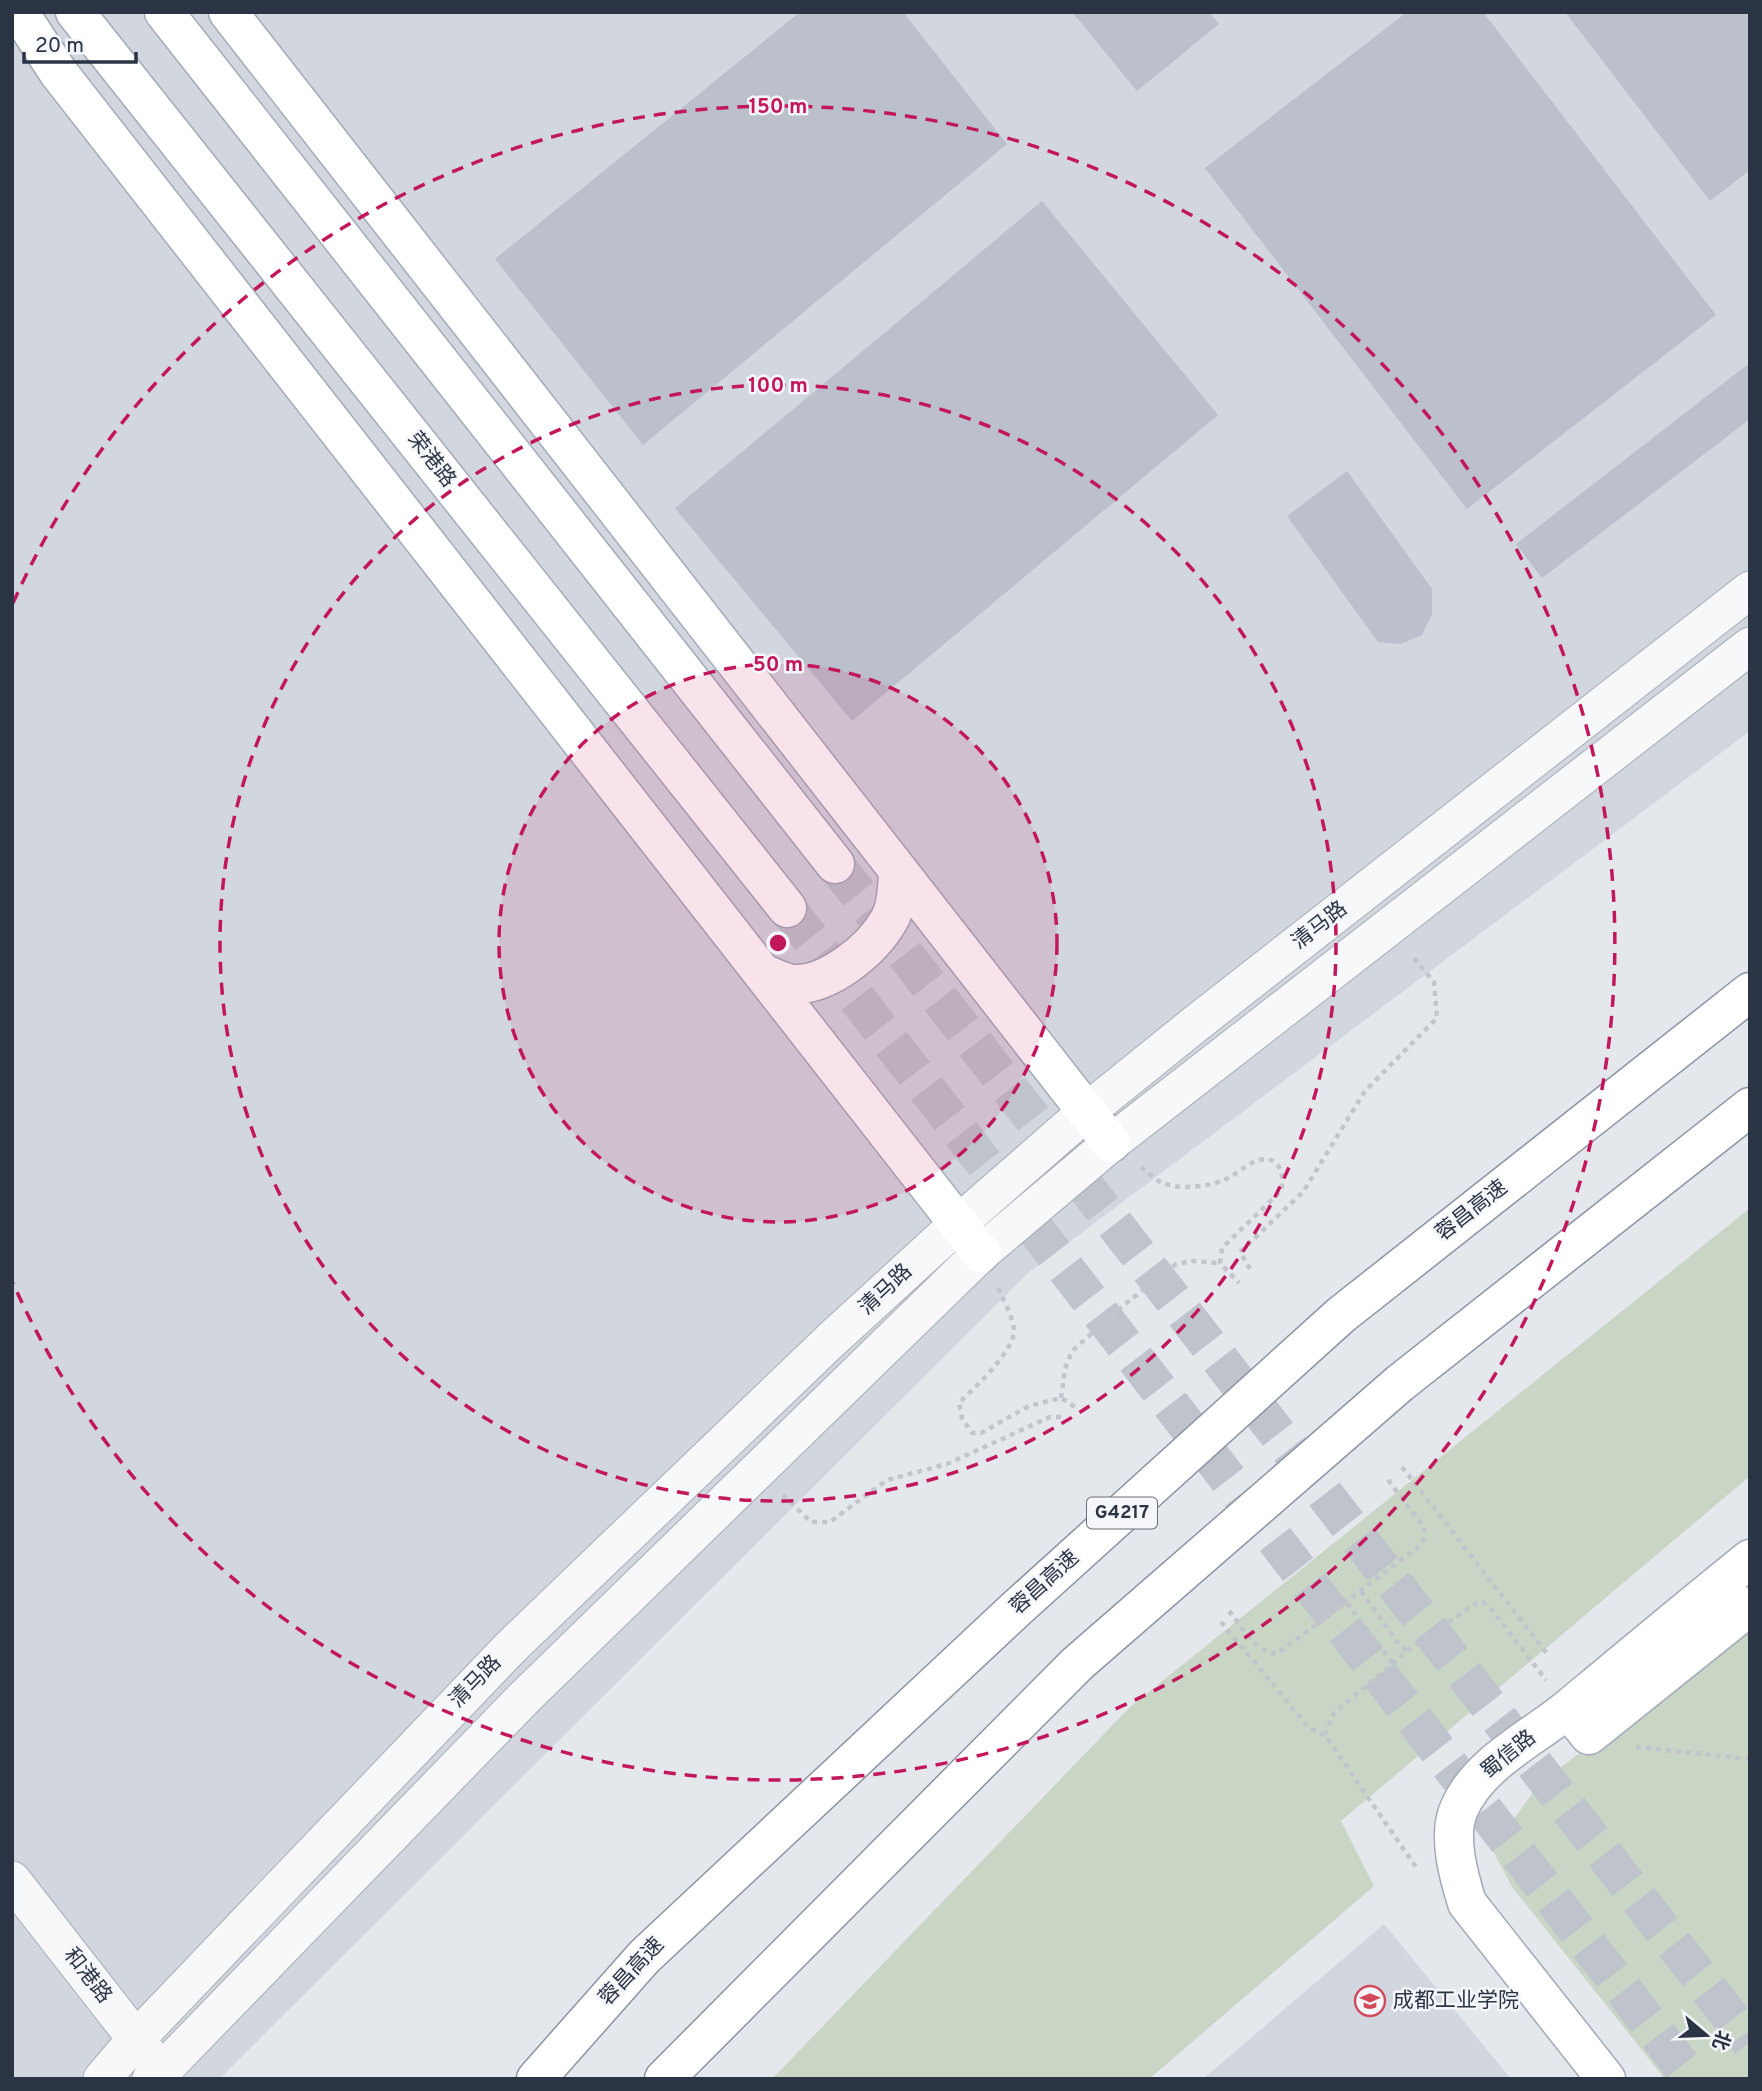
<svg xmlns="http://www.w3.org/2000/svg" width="1762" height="2091" font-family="Overpass,'Noto Sans SC',sans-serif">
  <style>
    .built { fill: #d2d6de }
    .green { fill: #c9d6c5 }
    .building { fill: #bbc0ca }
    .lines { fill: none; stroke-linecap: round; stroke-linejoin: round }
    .major-tunnel { stroke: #bfc3cb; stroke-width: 38; stroke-dasharray: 38 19; stroke-linecap: butt }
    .minor-casing { stroke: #a9aeb7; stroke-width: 39 }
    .major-casing { stroke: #a3abb8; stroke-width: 41 }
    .highway-casing { stroke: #8b94a3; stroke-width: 41 }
    .path { stroke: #c2c5cb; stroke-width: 4.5; stroke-dasharray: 5 5; stroke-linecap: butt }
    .minor { stroke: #f7f8fa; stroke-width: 37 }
    .major { stroke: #fff; stroke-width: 38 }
    .highway { stroke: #fff; stroke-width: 38 }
    .ring { fill: none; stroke: #c2185b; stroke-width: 3.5; stroke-dasharray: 12 9 }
    .labels { text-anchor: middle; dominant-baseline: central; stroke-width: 5; stroke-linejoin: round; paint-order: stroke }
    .shield { fill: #f4f6f9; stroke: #676e7b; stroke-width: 2 }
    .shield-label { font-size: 19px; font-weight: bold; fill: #2b3445 }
    .street-label { font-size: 21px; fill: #2b3445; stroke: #f4f6f9 }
    .poi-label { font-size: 21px; fill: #2b3445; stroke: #f4f6f9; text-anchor: start }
    .centre { fill: #c2185b; stroke: #f4f6f9; stroke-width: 3.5 }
    .ring-label { font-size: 21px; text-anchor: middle; font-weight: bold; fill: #c2185b; stroke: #f4f6f9; stroke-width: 5; stroke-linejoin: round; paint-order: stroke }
  </style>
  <rect width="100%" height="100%" fill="#e4e7ec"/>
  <path class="built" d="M12,12H1750V731L1028,1273L219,2079H12Z
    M1384,1924L1511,2079H1203Z"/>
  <path class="green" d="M1750,1208V1476L1341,1821L1374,1886L1149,2079H772L1129,1708Z
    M1750,1622V2079H1665L1512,1887L1492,1849L1539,1784Z"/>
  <path class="building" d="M800,12H903L1007,144L643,445L495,259Z
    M1072,12H1209L1219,24L1137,91Z
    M1407,12H1483L1716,315L1467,509L1205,168Z
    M1565,12H1750V170L1710,201Z
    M1042,201L1218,415L852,721L675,508Z
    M1747,365L1750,368V419L1542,578L1516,544Z
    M1347,471L1432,589V614L1422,635L1400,644L1378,642L1287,516Z"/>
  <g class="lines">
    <path class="major-tunnel" d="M835,864L1750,2042
      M787,908L1692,2079"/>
    <g class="minor-casing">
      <path id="minor" d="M12,1880L150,2057
        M102,2079L136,2039L510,1648L830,1341L959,1223L1085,1113L1194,1025L1750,590
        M151,2079L161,2072L524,1698L981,1253L1111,1143L1750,646"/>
    </g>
    <g class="major-casing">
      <path id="major" d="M19,12L58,72L981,1253
        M75,12L787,908
        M164,12L835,864
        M228,12L1111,1143
        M762,973C771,976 783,983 793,984C828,986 872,950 889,920C897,907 897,888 898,873
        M1568,1709L1589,1735L1750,1606
        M1606,2079L1467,1903C1459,1877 1447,1836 1459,1809C1478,1764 1531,1739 1568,1709C1628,1659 1689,1608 1750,1559"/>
    </g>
    <g class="highway-casing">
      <path id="highway" d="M536,2079L644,1957L1016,1609L1341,1315L1750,992
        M664,2079L1077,1664L1400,1383L1750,1107"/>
    </g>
    <path class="path" d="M1141,1167C1148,1172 1155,1180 1163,1183C1179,1190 1211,1187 1226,1179C1237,1174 1248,1163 1259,1160C1280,1155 1285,1175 1281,1191L1222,1248L1220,1263L1239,1283
      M1250,1269L1240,1252L1303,1192L1365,1091L1437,1018L1434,982L1412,956
      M998,1288C1004,1301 1012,1315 1014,1329C1016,1350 974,1388 959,1403L962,1418L972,1433H981L1029,1406L1061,1398L1078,1409
      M1061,1398L1065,1369L1072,1351L1119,1309L1176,1264L1192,1261L1220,1263
      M1402,1467L1549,1656
      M783,1495L811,1522H830L887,1480L947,1464L1050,1417H1065
      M1361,1591L1398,1643L1407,1651
      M1347,1603L1393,1663
      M1229,1611C1242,1627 1255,1652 1277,1654L1417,1548L1425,1538L1424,1527L1385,1476
      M1221,1622L1309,1728L1325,1735L1418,1870
      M1325,1735L1334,1713L1407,1651L1476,1603L1483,1602L1492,1610L1546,1680
      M1636,1747L1750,1759"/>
    <use href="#minor" class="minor"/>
    <use href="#major" class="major"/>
    <use href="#highway" class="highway"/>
  </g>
  <circle cx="778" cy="943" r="279" fill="#c2185b" fill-opacity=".12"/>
  <g class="ring">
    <circle cx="778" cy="943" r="279"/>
    <circle cx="778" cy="943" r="558"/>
    <path d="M13 603A837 837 0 1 1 13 1283"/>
  </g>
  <defs>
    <g id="university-ring" transform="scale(1.575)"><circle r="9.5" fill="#f4f6f9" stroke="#d1495b" stroke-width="1.5"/><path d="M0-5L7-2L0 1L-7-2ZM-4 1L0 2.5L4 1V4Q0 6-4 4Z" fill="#d1495b"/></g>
  </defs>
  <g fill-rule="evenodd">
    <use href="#university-ring" x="1370" y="2001"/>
  </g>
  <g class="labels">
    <rect class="shield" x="1087" y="1497.5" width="70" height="31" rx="5"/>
    <g class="shield-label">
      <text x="1122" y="1513">G4217</text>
    </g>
    <g class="street-label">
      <text transform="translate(431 460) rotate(52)">荣港路</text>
      <text transform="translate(1320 926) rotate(-38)">清马路</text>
      <text transform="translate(1472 1211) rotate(-38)">蓉昌高速</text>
      <text transform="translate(886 1290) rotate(-43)">清马路</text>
      <text transform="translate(1045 1583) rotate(-42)">蓉昌高速</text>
      <text transform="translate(476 1682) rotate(-46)">清马路</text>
      <text transform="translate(1509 1755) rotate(-39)">蜀信路</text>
      <text transform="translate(632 1972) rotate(-47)">蓉昌高速</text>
      <text transform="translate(87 1976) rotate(52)">和港路</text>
    </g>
    <g class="poi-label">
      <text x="1393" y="2001">成都工业学院</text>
    </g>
  </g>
  <circle cx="778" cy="943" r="10" class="centre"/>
  <g class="ring-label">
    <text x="778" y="113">150 m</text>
    <text x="778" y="392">100 m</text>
    <text x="778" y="671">50 m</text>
  </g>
  <rect width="1762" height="2091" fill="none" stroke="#2b3445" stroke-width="28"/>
  <g transform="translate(1706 2035) rotate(109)" stroke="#f4f6f9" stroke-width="5" paint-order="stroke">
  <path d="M0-5L12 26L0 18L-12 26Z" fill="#2b3445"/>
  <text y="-10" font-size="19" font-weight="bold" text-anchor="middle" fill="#2b3445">北</text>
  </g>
  <path d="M24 52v10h112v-10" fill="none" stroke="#2b3445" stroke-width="3.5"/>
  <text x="35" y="52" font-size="21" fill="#2b3445" stroke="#f4f6f9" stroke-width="5" paint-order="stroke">20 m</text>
</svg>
